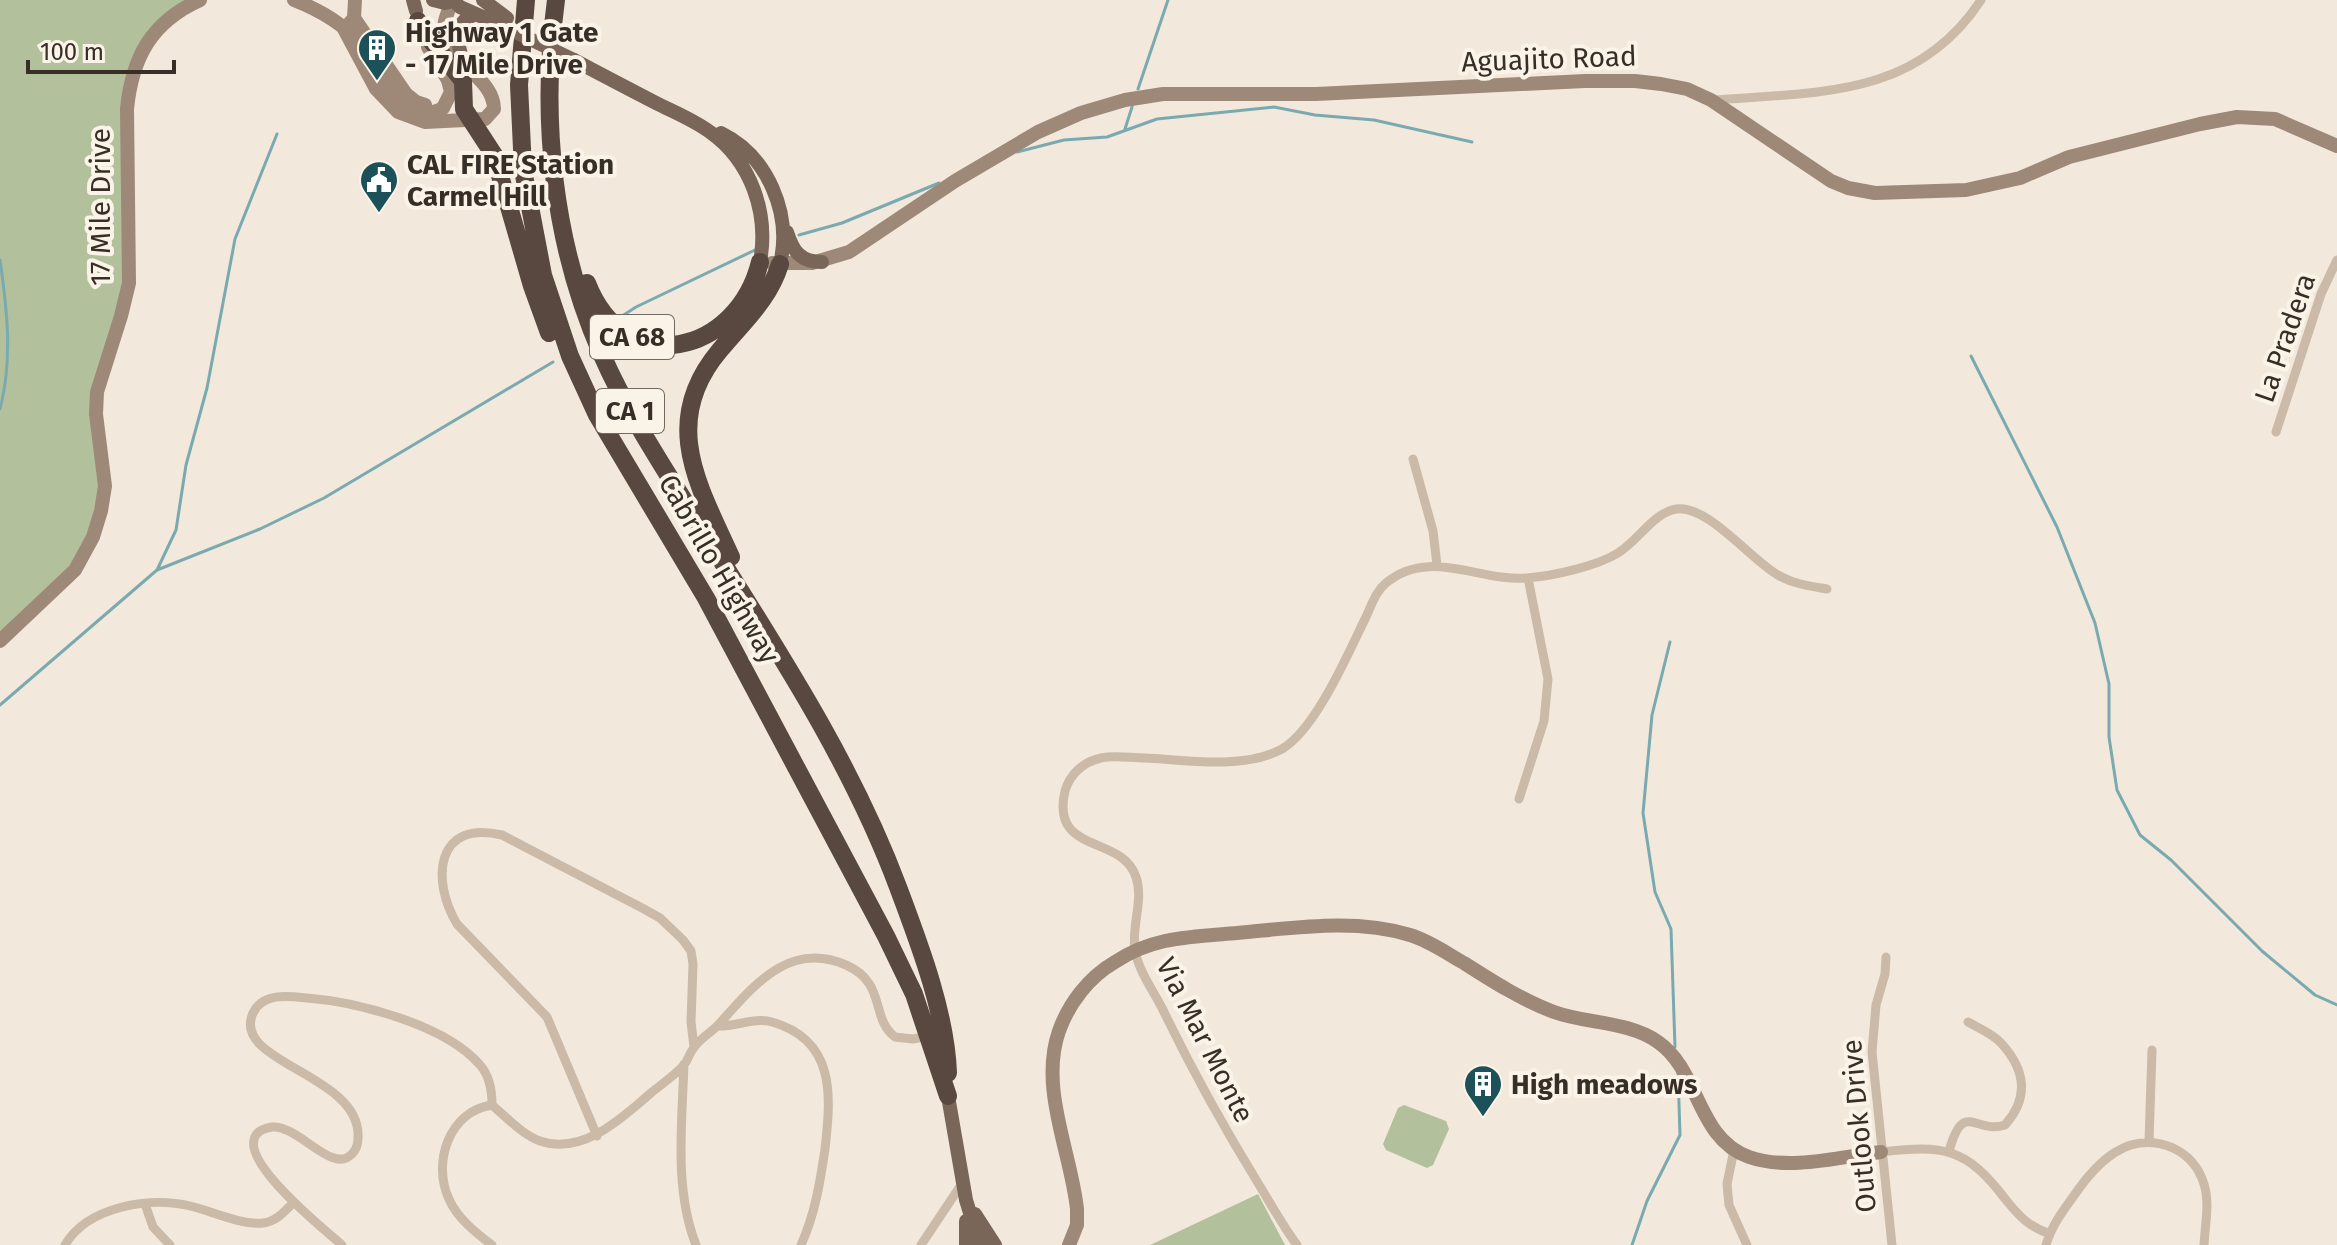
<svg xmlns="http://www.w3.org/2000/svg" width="2337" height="1245" font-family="'Fira Sans',sans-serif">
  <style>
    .green { fill: #b2c19b }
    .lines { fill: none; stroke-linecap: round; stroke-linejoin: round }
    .stream { stroke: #7aaab0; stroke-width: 3 }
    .street { stroke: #cabaa7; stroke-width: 9 }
    .secondary { stroke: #9e8979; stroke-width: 14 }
    .primary { stroke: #796659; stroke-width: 14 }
    .highway { stroke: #58483f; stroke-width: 18 }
    .primary-bridge { stroke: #796659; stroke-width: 14 }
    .labels { text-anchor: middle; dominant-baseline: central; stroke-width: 8; stroke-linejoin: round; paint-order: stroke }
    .shield { fill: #faf3e8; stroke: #726962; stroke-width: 2 }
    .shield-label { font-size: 26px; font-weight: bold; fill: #372e28 }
    .poi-label { font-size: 28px; font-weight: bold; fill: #372e28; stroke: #faf3e8; text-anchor: start }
    .street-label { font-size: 28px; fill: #372e28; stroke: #faf3e8 }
  </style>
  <rect width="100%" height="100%" fill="#f2e9dc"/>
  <path class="green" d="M0,0H200L176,14L134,67L130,251L97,392L104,469L84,556L0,641Z
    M1404,1105L1446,1121L1449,1129L1433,1165L1427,1168L1386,1150L1383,1144L1398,1108Z
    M1258,1194L1285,1245H1150Z"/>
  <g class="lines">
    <path class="stream" d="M1138,89L1168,0
      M1125,129L1132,107
      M1017,152L1064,140L1107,137L1157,119L1274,107L1315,115L1374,120L1472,142
      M799,235L842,223L939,183
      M0,260C7,309 13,359 0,409
      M619,318L636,307L755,250
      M1971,356L2057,527L2095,623L2109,684V737L2117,790L2140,835L2171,860L2262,951L2315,995L2337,1005
      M157,570L176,530L186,465L207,388L235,239L277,134
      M1670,642L1652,715L1643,813L1655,892L1671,929L1675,1047
      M0,705L157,570L260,529L324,498L553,362
      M1632,1245L1647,1201L1680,1135L1678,1073"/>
    <path class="street" d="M1713,100C1818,92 1917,98 1981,0
      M2276,432L2321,294L2337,260
      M1413,459L1433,531L1437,565
      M1519,799L1544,721L1548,679L1528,578
      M1886,957L1885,974L1876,1005L1872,1052L1892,1245
      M717,1026C736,1027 754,1017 772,1022C836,1040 831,1096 825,1149C820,1183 815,1214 801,1245
      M684,1064C682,1124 674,1189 696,1245
      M492,1105C506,1117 523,1135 540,1141C583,1156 623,1117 652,1092C662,1084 675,1075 684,1065C688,1060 689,1054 693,1049C699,1039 711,1033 719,1024C753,987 788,940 846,965C887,983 870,1018 895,1037L913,1039L928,1036
      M492,1105C449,1111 432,1163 449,1199C457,1218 476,1233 492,1245
      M597,1136L547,1017L457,924C431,881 435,819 502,835L644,909L660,918L683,940L691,951L693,964L691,1022L694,1047
      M2149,1142L2152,1050
      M1734,1150L1727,1184L1729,1205L1747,1245
      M1949,1151C1964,1098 1975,1135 2005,1125C2030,1097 2025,1069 2001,1043C1993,1034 1979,1028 1968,1022
      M1881,1152C1944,1145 1966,1147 2006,1200C2019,1216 2029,1227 2050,1234
      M145,1204L153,1227L170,1245
      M65,1245C87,1207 149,1196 190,1206C212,1211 240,1225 263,1223C276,1222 285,1211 294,1202
      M342,1245C324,1229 238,1161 256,1135C259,1130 266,1128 272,1127C299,1125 332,1175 352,1154C356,1150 358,1144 358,1138C362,1074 230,1063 253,1013C263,992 289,996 307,998C358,1002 446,1025 480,1065C490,1076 492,1092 492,1105
      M921,1245L963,1182
      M1297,1245C1282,1225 1271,1204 1258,1183C1223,1126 1192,1070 1163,1010C1154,992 1138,970 1135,950C1131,927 1144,900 1136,877C1122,834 1050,855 1065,791C1070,774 1083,762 1101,758C1115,755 1130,758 1145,758C1187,760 1243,770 1282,749C1315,730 1347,656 1364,621C1371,608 1374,593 1386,583C1429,547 1479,582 1527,578C1553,576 1597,566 1618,553C1638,541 1653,513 1676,509C1707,504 1750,559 1778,575C1793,584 1810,586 1827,589
      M2046,1245C2051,1227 2062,1212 2073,1197C2096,1163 2128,1129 2173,1148C2188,1155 2199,1168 2204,1184C2210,1203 2205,1225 2204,1245"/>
    <path class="secondary" d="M294,0C317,9 344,24 360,44C381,67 400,132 443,108L451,92L448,80L428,47
      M354,18L406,94L416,102L425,105
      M348,25L354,18L355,0
      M344,29L376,89L398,112L425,122L485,119L494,109C494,76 444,62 444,28C444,19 449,11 451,2
      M772,263H812L849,252L955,181L1038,132L1081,113L1125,100L1163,94H1316L1585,81H1635L1661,84L1687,89L1711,100L1831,181L1848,188L1875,193L1966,190L2020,178L2069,157L2200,124L2237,117L2275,119L2337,146
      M0,641L75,570L93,537L101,511L105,486L96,414L97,392L121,316L129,283L127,109C132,58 151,22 200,0
      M1069,1245L1077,1225V1209C1071,1152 1039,1088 1059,1031C1069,1003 1089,977 1115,962C1130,952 1147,945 1165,941C1188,936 1213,935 1237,933C1294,928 1355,918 1410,935C1430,941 1446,953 1464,963C1492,981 1522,1000 1554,1012C1587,1024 1628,1021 1658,1042C1700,1071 1696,1138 1749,1157C1789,1171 1840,1157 1881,1152"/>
    <path class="primary" d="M413,0L416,11
      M433,0L445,3L456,0
      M483,0L507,18
      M454,1L460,7L503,26
      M574,60C602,75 629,89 656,103C674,112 694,120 710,132C751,161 769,213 760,262
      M466,66C457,48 451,22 476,14
      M721,133C768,156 792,214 780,264
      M787,232C793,251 800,262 822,262
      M948,1096L966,1200L980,1245
      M975,1214L995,1245
      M966,1221V1245"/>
    <path class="highway" d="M526,0L519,85L523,170L543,275L570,356L597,415L706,598L886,936L914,994L948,1096
      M556,0C540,119 553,244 602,355C628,414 664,468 698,523C771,641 849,756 898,887C919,943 946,1013 948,1073
      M418,21L425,33L463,81L464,109L494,155L532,286L549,333
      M587,283C625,381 737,355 760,262
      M731,557C699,486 659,422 720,350C743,322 769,300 780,264"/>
    <path class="primary-bridge" d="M503,26L574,60"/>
  </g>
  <defs>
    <g id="building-pin" transform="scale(2)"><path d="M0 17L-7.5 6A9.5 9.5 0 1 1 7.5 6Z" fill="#1d5159" stroke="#faf3e8"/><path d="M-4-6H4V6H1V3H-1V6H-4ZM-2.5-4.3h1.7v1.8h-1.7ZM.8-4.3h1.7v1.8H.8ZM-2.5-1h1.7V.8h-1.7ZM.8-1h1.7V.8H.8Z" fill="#fff"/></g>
    <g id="civic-pin" transform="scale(2)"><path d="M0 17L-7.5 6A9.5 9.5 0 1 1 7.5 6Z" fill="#1d5159" stroke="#faf3e8"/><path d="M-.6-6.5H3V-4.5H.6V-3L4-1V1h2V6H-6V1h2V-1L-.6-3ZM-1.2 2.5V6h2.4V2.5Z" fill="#fff"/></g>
  </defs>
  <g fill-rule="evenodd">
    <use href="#building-pin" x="377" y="48"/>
    <use href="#civic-pin" x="379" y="180"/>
    <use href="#building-pin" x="1483" y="1084"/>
  </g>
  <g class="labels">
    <g class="shield">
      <rect x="590" y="315" width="84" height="44" rx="6"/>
      <rect x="596" y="389" width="68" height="44" rx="6"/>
    </g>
    <g class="shield-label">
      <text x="632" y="337">CA 68</text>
      <text x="630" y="411">CA 1</text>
    </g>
    <g class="poi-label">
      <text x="405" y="32">Highway 1 Gate<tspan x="405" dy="32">- 17 Mile Drive</tspan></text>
      <text x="407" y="164">CAL FIRE Station<tspan x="407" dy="32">Carmel Hill</tspan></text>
      <text x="1511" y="1084">High meadows</text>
    </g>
    <g class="street-label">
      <text transform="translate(1549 59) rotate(-2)">Aguajito Road</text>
      <text transform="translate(100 207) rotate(-90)">17 Mile Drive</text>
      <text transform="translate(2285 338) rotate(-71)">La Pradera</text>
      <text transform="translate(719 569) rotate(60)">Cabrillo Highway</text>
      <text transform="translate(1205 1040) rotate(63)">Via Mar Monte</text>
      <text transform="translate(1859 1126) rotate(-95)">Outlook Drive</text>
    </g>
  </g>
  <path d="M28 60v12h146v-12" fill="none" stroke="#372e28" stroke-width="4"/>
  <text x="40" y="60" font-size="24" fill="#372e28" stroke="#faf3e8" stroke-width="6" paint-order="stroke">100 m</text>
</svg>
